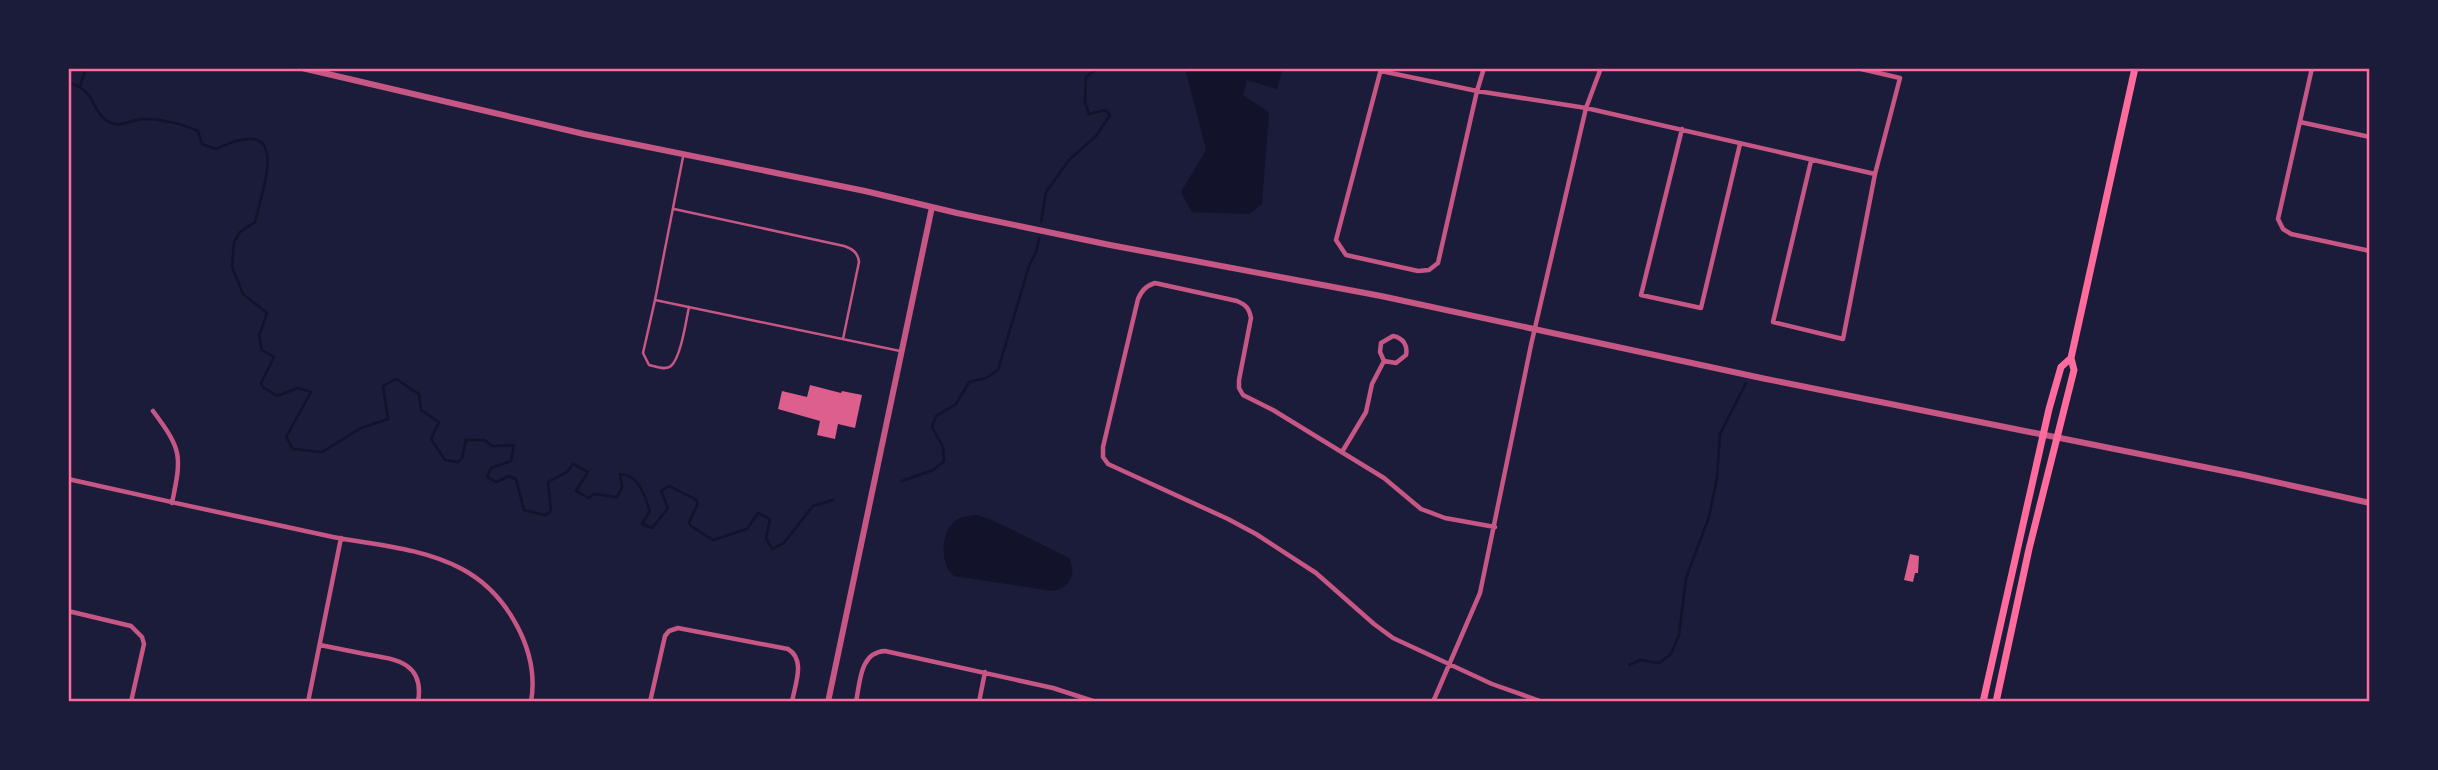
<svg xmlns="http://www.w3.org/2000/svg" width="2438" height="770" font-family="'PT Sans',sans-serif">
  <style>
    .water { fill: #12122b }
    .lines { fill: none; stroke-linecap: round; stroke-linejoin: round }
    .stream { stroke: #12122b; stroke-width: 2.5 }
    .building { fill: #dd5f8e }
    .service { stroke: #c65784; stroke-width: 2.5 }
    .minor { stroke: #c65784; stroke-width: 4.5 }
    .tertiary { stroke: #c65784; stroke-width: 6 }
    .secondary { stroke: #ff6b9d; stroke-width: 7 }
    .neatline { fill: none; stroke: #ff6b9d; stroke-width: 2.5 }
  </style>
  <rect width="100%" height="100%" fill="#1b1b3a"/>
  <path class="water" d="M1188,68H1283L1277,89L1247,80L1243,95L1269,112L1262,204L1249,214L1192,212L1181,192L1206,150L1186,72Z
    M976,515L992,520L1069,558C1077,575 1070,587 1053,591L954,576C939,564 940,529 958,519C963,516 971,516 976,515Z"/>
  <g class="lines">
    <path class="stream" d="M68,82C97,91 90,109 106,120C120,130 130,119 144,119C161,119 183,124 198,131L202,144L216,149C291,113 265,180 255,222L240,232L234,242L232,267L243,294L267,313L259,336L262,350L274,357L261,383L263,387L277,396L298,388L311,392L286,437L293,449L322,452L361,428L388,419L383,386L396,379L419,394L421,410L439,422L431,439L445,460L458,462L462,458L466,440H485L492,446L514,445L511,461L491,468L487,477L496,482L509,476L516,479L524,510L545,515L551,511L548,482L567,472L573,464L588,472L576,491L589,498L594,494L617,497L622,487L620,474C640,475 644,495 650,511L642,524L652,528L668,508L661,491L669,486L695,499L698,503L689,523L691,526L713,540L747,529L758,513L770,519L766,538L772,549L784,543L813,506L833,500
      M80,86L86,68
      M1041,222L1046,192L1069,160L1096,136L1110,115L1105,110L1089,114L1085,103L1086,77L1098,68
      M902,481L933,470L944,461L943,447L932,427L936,416L956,404L969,382L986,378L998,370L1029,266L1036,252L1039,238
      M1629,665L1640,660L1659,663L1671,654L1679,635L1686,578L1709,517L1717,478L1720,434L1746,383"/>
  </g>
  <path class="building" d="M810,385L841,393L842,391L862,395L855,428L838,424L835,439L817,435L820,421L778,409L782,391L807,397Z
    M1910,554L1919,556L1918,573H1915L1913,582L1904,580Z"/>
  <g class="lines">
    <path class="service" d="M683,157L655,300L900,351
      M674,209L844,246C853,249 858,253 859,262L843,339
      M655,300L643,353L649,365C655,366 665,371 671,366C681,357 686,321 689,307"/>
    <path class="minor" d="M2312,68L2278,219L2283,229L2291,234L2370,251
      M1381,69L1336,240L1346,255L1418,271L1429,270L1438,263L1477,91L1484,68
      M1381,71L1477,91L1586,108L1875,174
      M2300,122L2370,137
      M1682,129L1641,295L1701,308L1740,144
      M1811,161L1773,322L1843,339L1875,174L1900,78L1857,68
      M153,411C182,450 182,455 172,503
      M1342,452L1366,412L1372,384L1384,361L1396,363L1406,355C1408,345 1403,338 1393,336L1381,343L1380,352L1384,361
      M68,479C156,499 245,518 333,537C376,545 423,548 462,569C507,593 540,651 531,702
      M1495,527L1445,518L1421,509L1384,478L1273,410L1243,395L1239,388V380L1251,318C1249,308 1246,305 1237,301L1155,283C1146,286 1142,290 1138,299L1103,447V457L1108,464L1228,519L1256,534L1316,573L1374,624L1393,638L1492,684L1543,702
      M68,611L131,626L142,637L144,644L131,702
      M320,645C335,648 350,651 365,654C395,659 425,662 418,702
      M308,702L341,538
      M650,702L665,636L669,631L678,628L788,649C806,660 795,684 792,702
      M856,702C860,682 860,652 885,651L1053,688L1096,702
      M979,702L985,672
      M1433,702L1480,593L1531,345L1586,108L1601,68"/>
    <path class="tertiary" d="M302,68L584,134L865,191L957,213L1110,245L1381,296L1766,379L2244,475L2370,503
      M828,702L932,207"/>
    <path class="secondary" d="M1983,702L2049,409L2061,367L2071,358
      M1996,702L2029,549L2074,370L2071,358L2135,68"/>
  </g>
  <rect width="2438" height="770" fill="none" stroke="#1b1b3a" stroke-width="140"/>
  <rect x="70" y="70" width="2298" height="630" class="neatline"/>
</svg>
